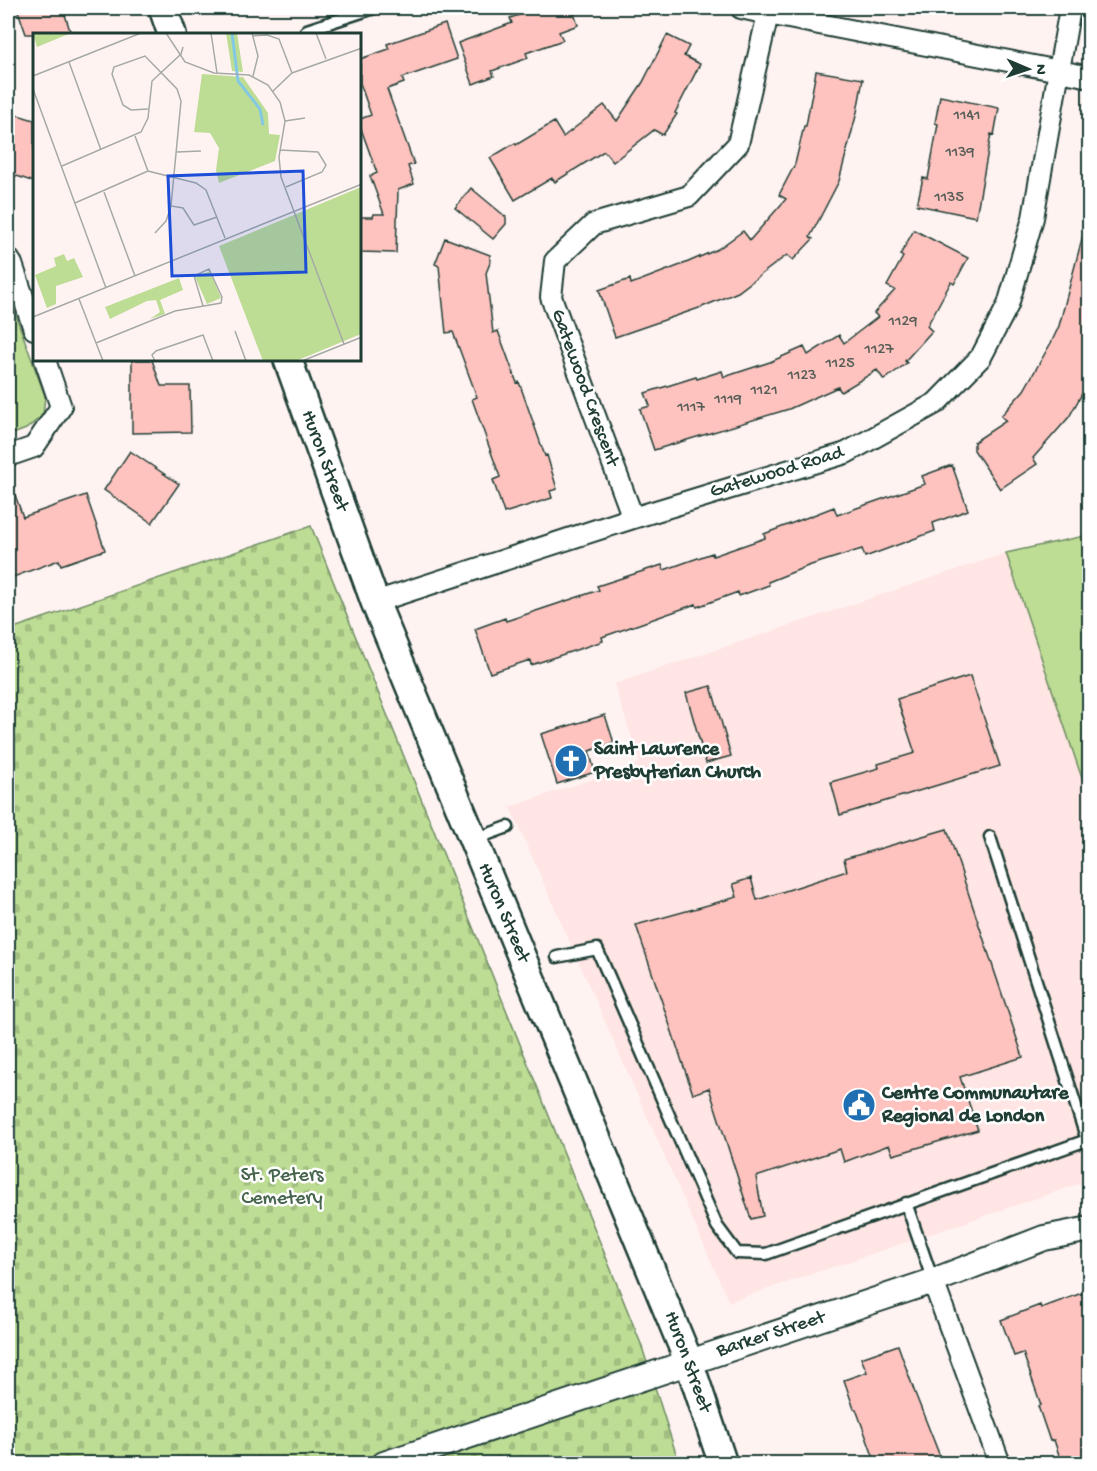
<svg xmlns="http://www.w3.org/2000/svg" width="1097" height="1471" font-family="'Gochi Hand',sans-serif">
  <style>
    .built { fill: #ffe5e3 }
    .cemetery { fill: url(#cemetery-stones); stroke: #6e8c64; stroke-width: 1.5 }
    .green { fill: #bddc94; stroke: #6e8c64; stroke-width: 1.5 }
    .building { fill: #ffc3bf; stroke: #1f3d34; stroke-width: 1.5 }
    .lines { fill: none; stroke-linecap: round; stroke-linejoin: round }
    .service-casing { stroke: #1f3d34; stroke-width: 15 }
    .minor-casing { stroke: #1f3d34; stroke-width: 24 }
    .tertiary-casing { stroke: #1f3d34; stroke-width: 28 }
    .secondary-casing { stroke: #1f3d34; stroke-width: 32 }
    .service { stroke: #fff; stroke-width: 10 }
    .minor { stroke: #fff; stroke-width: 20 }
    .tertiary { stroke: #fff; stroke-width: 24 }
    .secondary { stroke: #fff; stroke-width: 27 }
    .labels { text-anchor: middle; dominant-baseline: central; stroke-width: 5; stroke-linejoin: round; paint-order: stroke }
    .number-label { font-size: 16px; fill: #575e57 }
    .street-label { font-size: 20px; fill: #1f3d34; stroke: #fff }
    .poi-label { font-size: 20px; font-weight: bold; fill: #1f3d34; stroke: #fff; text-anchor: start }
    .park-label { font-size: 20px; fill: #46654c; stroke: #fff }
    .inset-river { fill: none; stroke: #83c9e4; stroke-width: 3 }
    .inset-road { fill: none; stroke: #a5aaa6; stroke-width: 1.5 }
    .view { fill: #1d4ed8; fill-opacity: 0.15; stroke: #1d4ed8; stroke-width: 3 }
    .inset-edge { fill: none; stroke: #1f3d34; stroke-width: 3 }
  </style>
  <defs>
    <pattern id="cemetery-stones" width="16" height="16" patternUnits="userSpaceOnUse" patternTransform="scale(1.5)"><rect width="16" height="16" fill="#bddc94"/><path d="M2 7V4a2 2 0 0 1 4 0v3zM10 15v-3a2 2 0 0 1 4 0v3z" fill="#a2be80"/></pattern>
  </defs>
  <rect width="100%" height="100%" fill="#fff3f2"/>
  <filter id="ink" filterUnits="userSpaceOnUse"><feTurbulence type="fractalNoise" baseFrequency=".0167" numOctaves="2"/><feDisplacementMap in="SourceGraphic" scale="12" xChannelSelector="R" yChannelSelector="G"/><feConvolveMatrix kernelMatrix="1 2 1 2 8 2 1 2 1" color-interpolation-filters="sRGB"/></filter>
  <g filter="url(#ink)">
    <path class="built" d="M1006,553L1089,799V1182L1082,1183L729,1302L510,807L640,763L614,684Z"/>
    <path class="cemetery" d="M311,526L641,1344L679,1463H8V630Z"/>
    <path class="green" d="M8,294L45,396L43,415L26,429L8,436Z
      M1089,535H1090L1089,799L1006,553Z"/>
    <path class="building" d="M17,8H63L71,34H26Z
      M540,8H572L578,25L559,32L563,40L526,53L528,58L492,71L494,76L473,84L458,43L512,23L510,18Z
      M445,24L457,59L402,78L404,83L387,89L414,164L408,166L414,184L398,190L396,253L360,252V217H373L374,214H384L370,176L377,173L360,126V119L371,115L360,83V59L389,49L387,44Z
      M667,35L689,46L684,56L700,64L675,113L677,114L663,135L654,130L613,162L604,151L555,182L552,178L515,200L490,158L515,143L516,145L554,122L563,137L604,105L617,121L643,82Z
      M816,71L863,79L857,112L839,181L810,237L813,239L793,260L787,255L738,292L702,307L615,337L599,290L630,279L631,284L686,263L718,249L743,231L750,240L786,199L779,195L795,164L804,126H806Z
      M940,96L999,108L994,135L991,134L976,217L917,205L923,178L928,179L938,124L935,123Z
      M8,112L34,120V182L8,173Z
      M471,188L506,217V224L493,239L455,208Z
      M914,230L968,258L954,284L951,282L927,326L932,331L905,361L907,363L884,380L877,370L841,392L838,387L789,409L654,450L640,409L650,406L645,393L696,377L697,379L722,371L724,377L770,362L804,347L808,355L839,335L844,343L878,317L874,313L895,290L887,286L903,257L900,255Z
      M1083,235L1089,236V381L1069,417L1033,458L1037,464L1000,489L974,450V442L1006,421L1001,416L1024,390L1052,341L1059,326Z
      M445,238L490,255V263L486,273L493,333L498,331L517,383L519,382L545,456L547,455L557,489L550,491L552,498L504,513L493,480L500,477L472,399L477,397L453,332L446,333L439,266L435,264Z
      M132,360H152L161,386H190L191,432L132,433Z
      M130,451L179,484L152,523L104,490Z
      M952,465L968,510L933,523L935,531L865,557L862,549L808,566L768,582L769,585L739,596L738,592L697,607L696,604L602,637L603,641L531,665L530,660L490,673L475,629L505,618L506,621L599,590L597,586L662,565L664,570L712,553L713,556L765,538L764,534L834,507L837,515L925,484L922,476Z
      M8,481H10L23,517L86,495L105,550L61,565L59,560L8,579Z
      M970,676L1000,766L840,815L831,782L879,768L878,764L915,753L897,699Z
      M711,686L731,756L706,763L686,693Z
      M605,715L614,743L589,751L595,772L557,784L541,734Z
      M947,829L1023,1057L960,1077L978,1130L893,1155L889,1145L844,1162L840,1149L756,1177L763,1216L751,1219L709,1088L693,1094L636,925L737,897L733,884L751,878L757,900L847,871L844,859Z
      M1082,1293L1089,1314V1464H1062L1054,1440L1050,1441L1038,1406L1041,1405L1023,1353L1014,1356L1001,1320L1040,1305L1041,1308Z
      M898,1345L915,1393L943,1464H876L856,1409H854L844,1380L867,1372L861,1358Z"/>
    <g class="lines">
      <g class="service-casing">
        <path id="service" d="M305,34L307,30L374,8
          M475,839L508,827
          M557,957L597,949L717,1226L737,1253L766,1254L1087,1140L990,837
          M906,1203L933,1281"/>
      </g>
      <g class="minor-casing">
        <path id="minor" d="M741,8L768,14
          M8,258L12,264L34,329
          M8,456L34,447L61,407L45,360
          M633,518L551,297L555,261L594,224L689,196L738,144L768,14L1090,77
          M375,602L633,518L846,453L936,403L981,357L1008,305L1033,218L1070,8
          M933,1281L1000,1464"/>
      </g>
      <g class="tertiary-casing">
        <path id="tertiary" d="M384,1464L933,1281L1044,1238L1090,1229"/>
      </g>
      <g class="secondary-casing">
        <path id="secondary" d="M163,8L172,34
          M288,360L375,602L689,1362L723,1464"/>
      </g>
      <use href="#service" class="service"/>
      <use href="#minor" class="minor"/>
      <use href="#tertiary" class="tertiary"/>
      <use href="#secondary" class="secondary"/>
    </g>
  </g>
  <defs>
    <g id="church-disc" transform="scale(1.725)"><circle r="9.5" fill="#1f6fb2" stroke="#fff"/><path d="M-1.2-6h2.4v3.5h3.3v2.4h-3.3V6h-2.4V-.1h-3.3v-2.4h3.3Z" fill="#fff"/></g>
    <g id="civic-disc" transform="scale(1.725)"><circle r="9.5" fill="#1f6fb2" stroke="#fff"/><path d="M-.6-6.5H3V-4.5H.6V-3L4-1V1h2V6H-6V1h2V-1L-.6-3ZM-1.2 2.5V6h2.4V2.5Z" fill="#fff"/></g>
  </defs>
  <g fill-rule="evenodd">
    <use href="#church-disc" x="571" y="761"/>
    <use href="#civic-disc" x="859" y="1105"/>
  </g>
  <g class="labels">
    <g class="number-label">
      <text x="967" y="116">1141</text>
      <text x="960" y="153">1139</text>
      <text x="949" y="198">1135</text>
      <text x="903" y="322">1129</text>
      <text x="879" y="350">1127</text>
      <text x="840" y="364">1125</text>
      <text x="802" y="376">1123</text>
      <text x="764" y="391">1121</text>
      <text x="728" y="400">1119</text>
      <text x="691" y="408">1117</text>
    </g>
    <g class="street-label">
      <text transform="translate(584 388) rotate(70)">Gatewood Crescent</text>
      <text transform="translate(324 461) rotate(70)">Huron Street</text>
      <text transform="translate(777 473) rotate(-17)">Gatewood Road</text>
      <text transform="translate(503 913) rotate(67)">Huron Street</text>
      <text transform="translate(771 1335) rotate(-18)">Barker Street</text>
      <text transform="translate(687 1362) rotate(70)">Huron Street</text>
    </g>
    <g class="poi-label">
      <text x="594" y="750">Saint Lawrence<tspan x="594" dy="23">Presbyterian Church</tspan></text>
      <text x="882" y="1094">Centre Communautare<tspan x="882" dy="23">Regional de London</tspan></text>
    </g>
    <g class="park-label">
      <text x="282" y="1176">St. Peters<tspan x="282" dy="23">Cemetery</tspan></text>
    </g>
  </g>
  <g transform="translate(33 33)">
    <rect width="328" height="328" fill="#fff3f2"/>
    <path d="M193,0H204L210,39L199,38ZM31,221L34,228L41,225L50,244L23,253V271L14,275L2,242L23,233L21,225ZM146,245L150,257L127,267L132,281L117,286L127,279L123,267L114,268L77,286L72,274Z" fill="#bddc94"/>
    <path d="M0,0H38L4,14Z" fill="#bddc94"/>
    <path d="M328,154V301L263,328H230L186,213Z" fill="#bddc94"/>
    <path d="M169,41L210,44L235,80L236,101L247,102L242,128L186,150L183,137L186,115L177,100L161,99ZM177,238L188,265L174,271L162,244Z" fill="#bddc94"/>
    <path class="inset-river" d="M199,0L205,48L227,76L230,92"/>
    <path class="inset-road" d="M133,0L152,29L181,40L216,42L235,52L247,69L252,88L246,124L248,144L311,311M178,0L184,40M219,0L225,23L220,43M283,0L293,26M219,3L234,2L246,6L259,40M36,29L68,117M0,43L108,0M0,56L73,255M240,58L259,40L329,15M115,76L98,77L90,72L79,41L81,34L112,23L144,56L148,68L138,173L150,175L161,192L184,184M252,88L272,85M102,103L115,138L163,150L173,157L192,205M247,117L285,119L293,132L289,139L253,154M144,119L168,118M29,133L108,99L115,85L119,48L148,21L150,14M71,159L102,243M42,170L115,138M122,200L133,188L138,173M46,266L70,328M0,284L329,151M202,298L213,328M63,310L142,278L188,270L189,264L176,236L161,243L170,273M122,328L119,322L123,318L170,302L180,328M269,328L329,304"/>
    <path class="view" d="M270,138L273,239L139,243L135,143Z"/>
    <rect width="328" height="328" class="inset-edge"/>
  </g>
  <rect width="1097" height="1471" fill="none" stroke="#fff" stroke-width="30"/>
  <rect x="15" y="15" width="1067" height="1441" fill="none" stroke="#1f3d34" stroke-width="2" filter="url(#ink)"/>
  <g transform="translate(1028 69) rotate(92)" stroke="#ffffff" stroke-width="4.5" paint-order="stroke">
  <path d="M0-4.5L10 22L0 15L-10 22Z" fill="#1f3d34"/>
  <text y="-9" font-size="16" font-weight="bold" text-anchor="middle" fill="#1f3d34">N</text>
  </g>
</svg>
